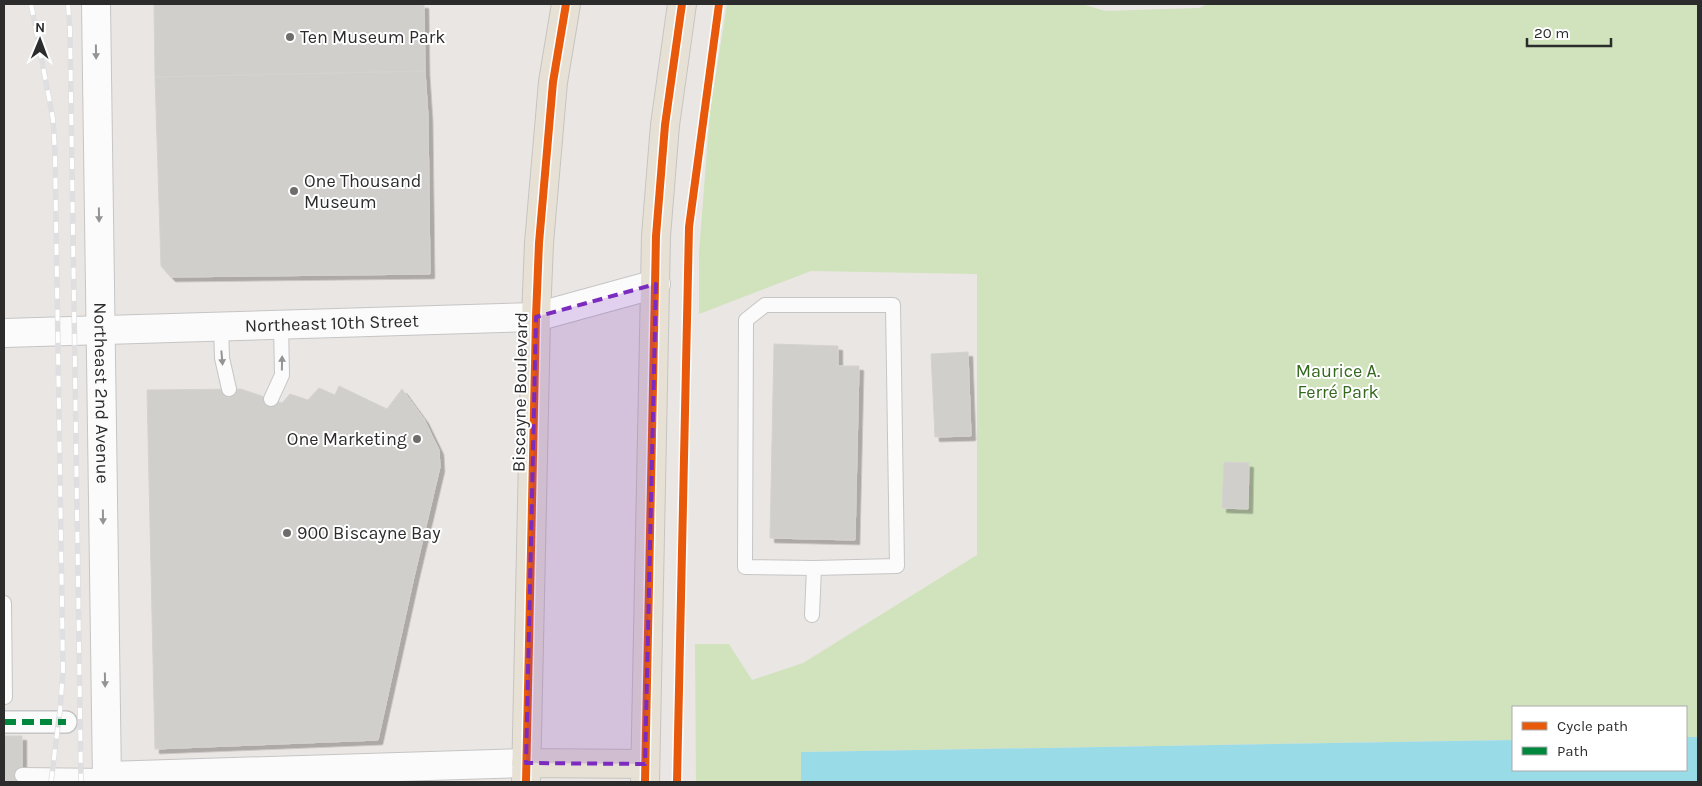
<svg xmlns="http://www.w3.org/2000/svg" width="1702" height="786" font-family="Karla,sans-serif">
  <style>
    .green { fill: #d0e3bd }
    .water { fill: #9adbe8 }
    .building { fill: #d1cfcc; stroke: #d5d2cf; filter: url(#shadow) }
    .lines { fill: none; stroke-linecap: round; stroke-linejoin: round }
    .service-casing { stroke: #c6c5c5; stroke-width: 16 }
    .pedestrian-casing { stroke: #c6c5c5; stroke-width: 24 }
    .minor-casing { stroke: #c6c5c5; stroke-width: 30 }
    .tertiary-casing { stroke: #c6c5c5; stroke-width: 30 }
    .secondary-casing { stroke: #c6c5c5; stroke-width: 30 }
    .primary-casing { stroke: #c6c4c2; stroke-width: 30 }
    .service { stroke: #fcfbfb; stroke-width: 14 }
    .pedestrian { stroke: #fcfbfb; stroke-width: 21 }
    .minor { stroke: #fcfbfb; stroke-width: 28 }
    .tertiary { stroke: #fcfbfb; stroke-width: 28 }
    .secondary { stroke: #fcfbfb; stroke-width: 28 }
    .primary { stroke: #e7e1d5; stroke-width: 28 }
    .rail-casing { stroke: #dfdee0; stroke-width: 5.5 }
    .rail { stroke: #fff; stroke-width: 4; stroke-dasharray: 11; stroke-linecap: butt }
    .quiet { stroke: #00873e; stroke-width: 6; stroke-dasharray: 12 6; stroke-linecap: butt }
    .cycleway-casing { stroke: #fff; stroke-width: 11 }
    .cycleway { stroke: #e8590c; stroke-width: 8 }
    .oneway { fill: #949494 }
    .marked { fill: #7b2cbf; fill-opacity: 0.2; stroke: #7b2cbf; stroke-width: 4; stroke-dasharray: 10 6; stroke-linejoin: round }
    .poi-dot { fill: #6e6d6c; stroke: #fff; stroke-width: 2 }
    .labels { text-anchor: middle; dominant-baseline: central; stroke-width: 4; stroke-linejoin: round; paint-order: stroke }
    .poi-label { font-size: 18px; fill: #2c2c2c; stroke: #fff; text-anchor: start }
    .street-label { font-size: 18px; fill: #2c2c2c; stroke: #fff }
    .park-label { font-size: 18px; fill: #34681e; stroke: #fff }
  </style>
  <defs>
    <filter id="shadow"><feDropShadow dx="4.5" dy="4.5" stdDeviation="0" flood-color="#0004"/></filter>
  </defs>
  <rect width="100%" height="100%" fill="#eae6e3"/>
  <path class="green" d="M727,4H1082L1105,11L1199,8L1208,4H1698V737H1686V707H1513V740L801,752V782H696L695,644H729L752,680L803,663L977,555V274L811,271L699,314V253L710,111Z"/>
  <path class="water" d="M1686,737H1698V782H801V752L1513,740V770H1686Z"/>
  <path class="building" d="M154,4H424L425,71L155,77Z
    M425,71L428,116L430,274L171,277L161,266L155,77Z
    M774,344L838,346V366H859L855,540L770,538Z
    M968,352L971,436L935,437L931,354Z
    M339,386L387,409L402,389L424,419L439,450L440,467L414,577L378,740L155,749L147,390L241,389L282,403L290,394L308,400L319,388L335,395Z
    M1224,462L1249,463L1248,509L1222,508Z
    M4,736H22V782H4Z"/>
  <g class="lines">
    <g class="service-casing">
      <path id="service" d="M221,326L222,358L229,389
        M271,399L282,375L281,324
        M4,603L5,697
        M812,615L814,568L745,567L746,320L765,305H893L897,566L814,568
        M22,775L107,776"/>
    </g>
    <g class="pedestrian-casing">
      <path id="pedestrian" d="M4,722H66"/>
    </g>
    <g class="minor-casing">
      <path id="minor" d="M107,776L526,763"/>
    </g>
    <g class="tertiary-casing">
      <g id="tertiary">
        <path id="s1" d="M4,333L536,317L656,284"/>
      </g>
    </g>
    <g class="secondary-casing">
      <g id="secondary">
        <path id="s2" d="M96,4L107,782"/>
      </g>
    </g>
    <g class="primary-casing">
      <path id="primary" d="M526,763L645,764
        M526,782L536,317L539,243L553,82L566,4
        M645,782L656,236L665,125L682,4"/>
    </g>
    <use href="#service" class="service"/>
    <use href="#pedestrian" class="pedestrian"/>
    <use href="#minor" class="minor"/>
    <use href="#tertiary" class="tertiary"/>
    <use href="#secondary" class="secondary"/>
    <use href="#primary" class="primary"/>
    <g class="rail-casing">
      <path id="rail" d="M31,4L53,119L55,154L63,671L60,710L51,782
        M68,4L70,30L81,782"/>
    </g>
    <use href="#rail" class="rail"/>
    <path class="quiet" d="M4,722H66"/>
    <g class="cycleway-casing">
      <path id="cycleway" d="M526,782L536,317L539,243L553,82L566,4
        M645,782L656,236L665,125L682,4
        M677,782L689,227L719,4"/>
    </g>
    <use href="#cycleway" class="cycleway"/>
  </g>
  <defs><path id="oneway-solid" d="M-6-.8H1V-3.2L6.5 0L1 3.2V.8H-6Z" transform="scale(1.25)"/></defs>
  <g class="oneway">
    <use href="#oneway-solid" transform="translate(96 52) rotate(89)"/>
    <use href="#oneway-solid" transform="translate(99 215) rotate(89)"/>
    <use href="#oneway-solid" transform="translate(222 358) rotate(85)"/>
    <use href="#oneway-solid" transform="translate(282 363) rotate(-89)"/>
    <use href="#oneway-solid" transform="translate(103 517) rotate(89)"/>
    <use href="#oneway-solid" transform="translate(105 680) rotate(89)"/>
  </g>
  <path class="marked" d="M656,284L645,764L526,763L536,317Z"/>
  <g class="poi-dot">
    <circle cx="290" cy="37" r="5"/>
    <circle cx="294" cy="191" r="5"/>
    <circle cx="417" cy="439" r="5"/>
    <circle cx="287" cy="533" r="5"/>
  </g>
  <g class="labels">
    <g class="poi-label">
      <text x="300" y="37">Ten Museum Park</text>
      <text x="304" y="181">One Thousand<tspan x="304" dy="21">Museum</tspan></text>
      <text x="407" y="439" text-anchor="end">One Marketing</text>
      <text x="297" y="533">900 Biscayne Bay</text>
    </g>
    <g class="street-label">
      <text stroke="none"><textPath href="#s1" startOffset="328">Northeast 10th Street</textPath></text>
      <text transform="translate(520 392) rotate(-89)">Biscayne Boulevard</text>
      <text stroke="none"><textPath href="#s2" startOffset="389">Northeast 2nd Avenue</textPath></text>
    </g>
    <g class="park-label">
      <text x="1338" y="371">Maurice A.<tspan x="1338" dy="21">Ferré Park</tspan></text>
    </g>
  </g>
  <rect width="1702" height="786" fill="none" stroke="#2c2c2c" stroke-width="10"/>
  <rect x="1512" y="706" width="175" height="65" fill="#ffffff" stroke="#ababab"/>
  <rect x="1522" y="722" width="25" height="8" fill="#e8590c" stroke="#ababab"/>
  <text x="1557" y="731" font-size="15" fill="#2c2c2c">Cycle path</text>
  <rect x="1522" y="747" width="25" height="8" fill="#00873e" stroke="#ababab"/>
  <text x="1557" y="756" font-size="15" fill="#2c2c2c">Path</text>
  <g transform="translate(40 40) rotate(1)" stroke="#ffffff" stroke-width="4" paint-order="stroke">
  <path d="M0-4L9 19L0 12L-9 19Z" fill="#2c2c2c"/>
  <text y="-8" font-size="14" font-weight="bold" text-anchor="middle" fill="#2c2c2c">N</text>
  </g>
  <path d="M1527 38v8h84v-8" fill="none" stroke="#2c2c2c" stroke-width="2.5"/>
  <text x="1534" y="38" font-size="15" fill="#2c2c2c" stroke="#ffffff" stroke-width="4" paint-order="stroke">20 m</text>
</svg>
